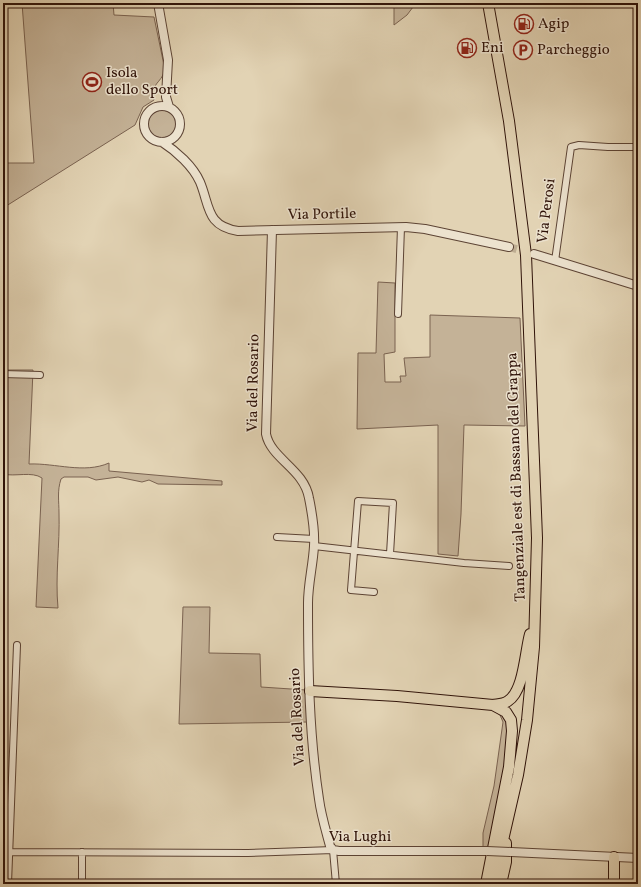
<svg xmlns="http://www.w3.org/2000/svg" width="641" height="887" font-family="Vollkorn,serif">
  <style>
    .green { fill: #c4b297; stroke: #7a6250 }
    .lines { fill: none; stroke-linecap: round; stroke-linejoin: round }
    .canal { stroke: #a5927a; stroke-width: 5.5 }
    .tertiary-tunnel { stroke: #bead92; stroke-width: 8; stroke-dasharray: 8 4; stroke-linecap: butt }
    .minor-casing { stroke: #5c4334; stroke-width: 8 }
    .tertiary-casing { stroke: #5c4334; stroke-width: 10 }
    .trunk-casing { stroke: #301309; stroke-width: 12 }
    .minor { stroke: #ece2ce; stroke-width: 6 }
    .tertiary { stroke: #ece2ce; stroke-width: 8 }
    .trunk { stroke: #e2d3b4; stroke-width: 10 }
    .tertiary-bridge-casing { stroke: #5c4334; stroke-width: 10; stroke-linecap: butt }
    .tertiary-bridge { stroke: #ece2ce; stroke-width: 8 }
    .labels { text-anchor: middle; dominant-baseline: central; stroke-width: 3; stroke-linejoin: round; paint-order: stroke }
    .poi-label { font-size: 15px; fill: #301309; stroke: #ece2ce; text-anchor: start }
    .street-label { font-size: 15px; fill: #301309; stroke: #ece2ce }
  </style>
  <rect width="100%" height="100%" fill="#e2d3b4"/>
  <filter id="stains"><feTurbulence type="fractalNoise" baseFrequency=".005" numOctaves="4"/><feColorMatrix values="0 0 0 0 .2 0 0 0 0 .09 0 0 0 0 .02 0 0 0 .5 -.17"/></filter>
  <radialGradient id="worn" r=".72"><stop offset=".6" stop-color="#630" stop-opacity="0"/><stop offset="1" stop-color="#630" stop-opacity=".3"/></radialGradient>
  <path class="green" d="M22,3H113L114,15L154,17L165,70C161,84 150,83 154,100L143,107L135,125L3,208V163H34Z
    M394,3H416L407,15L394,25Z
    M148 124a14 14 0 1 1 28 0a14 14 0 1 1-28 0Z
    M378,282L395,283V352L384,354L385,382H401L400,376H406L404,358L430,357V315L520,318L525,426L464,425L461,514L458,556L438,554V425L357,429L358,353H376Z
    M3,370H33L29,464C56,463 84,474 109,463V471L222,481V485L158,484L149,480L142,482L118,477L96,480L88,477H64L61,479C57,491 59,501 59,513C60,544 55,576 58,608L36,607L42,478C32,471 15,477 3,474Z
    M6,526L3,607V527Z
    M183,607H210L209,653L260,654L261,687L306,690L307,722L179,724Z
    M494,710L506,715L509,745L490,847H483V833L494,786L503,722L500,715Z"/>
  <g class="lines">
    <path class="canal" d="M603,3L638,6"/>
    <path class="tertiary-tunnel" d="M509,247L530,253"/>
    <g class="minor-casing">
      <path id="minor" d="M555,261L571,147L579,145L608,147H638
        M398,314L401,227
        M3,374L40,375
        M277,537L314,539
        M314,546L464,563L509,566
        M374,592L351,590L358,501L393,503L390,554
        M9,852L248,853L333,850L336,884
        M8,884L17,645
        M82,884V852"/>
    </g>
    <g class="tertiary-casing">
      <path id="tertiary" d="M158,3L168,60L166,97L169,107
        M144 124a18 18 0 1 1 36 0a18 18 0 1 1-36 0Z
        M162,142C176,151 193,166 200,182C210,206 206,226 238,231L406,227L425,229L509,247
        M272,230L266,434C271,459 304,469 309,498C312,513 315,530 314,546C313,565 308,584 308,603C308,668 309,734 319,799C321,815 326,831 330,846L333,850L339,851H487
        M534,254L638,286
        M511,852L638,858"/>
    </g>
    <g class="trunk-casing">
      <path id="trunk" d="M488,3L509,121L526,255L537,538L534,647L527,720L518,775L501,849
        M310,691L397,696L493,705C499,704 504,704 508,701C524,691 525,652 530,634
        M493,883L499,856
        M486,884L509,767L512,731L511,720L506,712L493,705
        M501,884L506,862V843
        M614,884V857"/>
    </g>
    <use href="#minor" class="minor"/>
    <use href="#tertiary" class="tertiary"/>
    <use href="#trunk" class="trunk"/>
    <g class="tertiary-bridge-casing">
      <path id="tertiary-bridge" d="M487,851L511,852"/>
    </g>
    <use href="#tertiary-bridge" class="tertiary-bridge"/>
  </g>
  <defs>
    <g id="fuel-ring" transform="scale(1)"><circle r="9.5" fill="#ece2ce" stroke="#8f2418" stroke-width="1.5"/><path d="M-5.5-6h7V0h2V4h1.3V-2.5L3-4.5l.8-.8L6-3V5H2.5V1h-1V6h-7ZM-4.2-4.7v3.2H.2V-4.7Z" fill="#8f2418"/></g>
    <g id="parking-ring" transform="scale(1)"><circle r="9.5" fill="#ece2ce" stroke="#8f2418" stroke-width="1.5"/><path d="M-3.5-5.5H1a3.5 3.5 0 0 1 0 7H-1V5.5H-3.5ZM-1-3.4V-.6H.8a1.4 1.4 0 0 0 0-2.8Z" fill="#8f2418"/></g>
    <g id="stadium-ring" transform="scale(1)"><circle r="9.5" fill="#ece2ce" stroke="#8f2418" stroke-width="1.5"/><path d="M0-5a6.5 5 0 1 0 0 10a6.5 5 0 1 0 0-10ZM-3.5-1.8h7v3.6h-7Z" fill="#8f2418"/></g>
  </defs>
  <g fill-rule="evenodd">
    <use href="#fuel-ring" x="524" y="24"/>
    <use href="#fuel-ring" x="467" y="48"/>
    <use href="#parking-ring" x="523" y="50"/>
    <use href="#stadium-ring" x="92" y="82"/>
  </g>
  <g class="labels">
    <g class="poi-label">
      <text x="538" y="24">Agip</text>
      <text x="481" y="48">Eni</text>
      <text x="537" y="50">Parcheggio</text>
      <text x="106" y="73">Isola<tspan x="106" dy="17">dello Sport</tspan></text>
    </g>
    <g class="street-label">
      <text transform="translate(547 211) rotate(-83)">Via Perosi</text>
      <text transform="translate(322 215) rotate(-1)">Via Portile</text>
      <text transform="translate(254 383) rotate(-89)">Via del Rosario</text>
      <text transform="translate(517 477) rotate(-92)">Tangenziale est di Bassano del Grappa</text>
      <text transform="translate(298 717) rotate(-93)">Via del Rosario</text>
      <text x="360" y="837">Via Lughi</text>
    </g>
  </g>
  <rect width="641" height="887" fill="none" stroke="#e2d3b4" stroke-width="16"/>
  <rect x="4" y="4" width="633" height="879" fill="none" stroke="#301309" stroke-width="2"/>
  <rect x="8" y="8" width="625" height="871" fill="none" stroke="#301309"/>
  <rect width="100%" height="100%" filter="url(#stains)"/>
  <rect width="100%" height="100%" fill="url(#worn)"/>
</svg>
